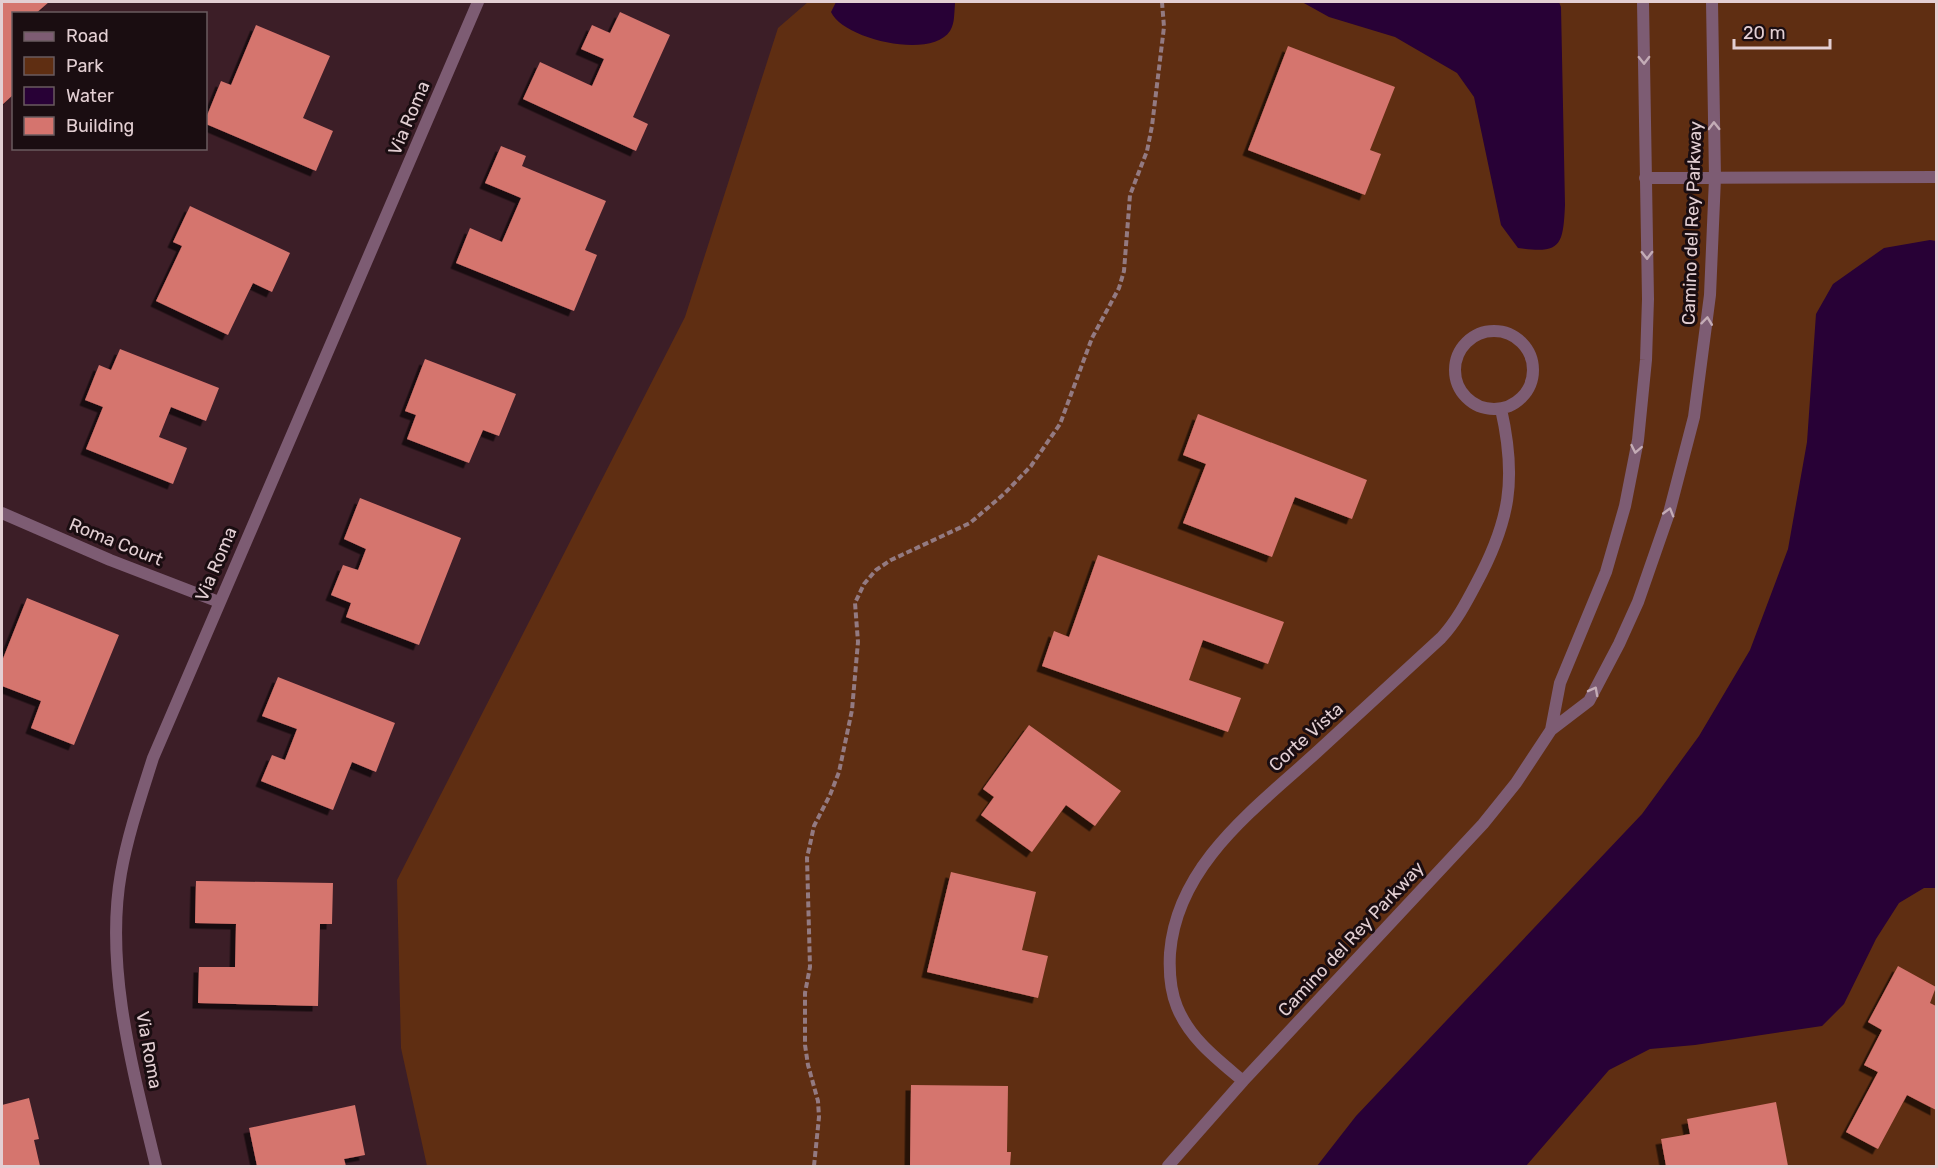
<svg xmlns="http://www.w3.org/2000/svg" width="1938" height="1168" font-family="Rubik,sans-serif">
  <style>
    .green { fill: #5f2e12 }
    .water { fill: #280136 }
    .building { fill: #d5746e; filter: url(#shadow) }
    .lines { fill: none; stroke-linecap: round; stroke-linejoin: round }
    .path { stroke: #937a81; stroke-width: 4; stroke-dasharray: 6 3; stroke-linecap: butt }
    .street { stroke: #7d5c73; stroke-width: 12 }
    .oneway { stroke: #c4acb6 }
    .labels { text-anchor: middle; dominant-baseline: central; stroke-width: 6; stroke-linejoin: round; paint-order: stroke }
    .street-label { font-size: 18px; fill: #e3cfd3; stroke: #1a0d11 }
  </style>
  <defs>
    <filter id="shadow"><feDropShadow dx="-5.5" dy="5.5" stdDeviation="0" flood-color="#0009"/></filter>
  </defs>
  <rect width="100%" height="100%" fill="#3c1e27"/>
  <path class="green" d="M808,2H836L953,23L955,2H1936V1166H427L401,1048L397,880L685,317L778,28Z"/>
  <path class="water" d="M836,2H955V3C954,12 955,23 950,31C931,60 843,39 831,12Z
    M1302,2H1559L1561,7L1565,205C1563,246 1561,254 1518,248L1501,225L1474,97L1457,73L1395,37L1329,17Z
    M1930,240L1936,241V888H1924L1899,903L1876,939L1844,1004L1822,1026L1695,1045L1650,1049L1609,1070L1526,1166H1317L1356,1116L1642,814L1699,736L1750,650L1788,549L1807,442L1816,314L1833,284L1884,248Z"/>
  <path class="building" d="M2,2H49L35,14H14V94L2,105Z
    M620,12L670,35L633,117L648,124L636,151L523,99L540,62L592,86L604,59L581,49L592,25L610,33Z
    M256,25L330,56L303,118L333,131L316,171L206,124V118L221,81L231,85Z
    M1288,46L1395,87L1370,150L1381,154L1365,195L1248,150Z
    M501,146L526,156L522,166L606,201L585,250L597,255L574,311L456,263L470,228L502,242L521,198L485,183Z
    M190,206L290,253L272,292L253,283L228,335L156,301L182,246L173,242Z
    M120,349L219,388L206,421L171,407L159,437L187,448L173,484L86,449L103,407L85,400L99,365L111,370Z
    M425,359L516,394L499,436L483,430L469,463L407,439L416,415L405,411Z
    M1198,414L1367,480L1352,519L1295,497L1272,557L1183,523L1206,464L1183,455Z
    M360,498L461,538L419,645L346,617L351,603L331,595L343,565L358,570L366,549L344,539Z
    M1098,555L1284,622L1268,664L1203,640L1189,680L1241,698L1228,732L1042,666L1054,631L1069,637Z
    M27,598L119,635L74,745L31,728L41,701L2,686V661Z
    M278,677L395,723L376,772L352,762L333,810L261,781L272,755L285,760L297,729L262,716Z
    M1029,725L1121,791L1095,826L1066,805L1032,852L981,815L994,797L983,789Z
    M951,872L1036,892L1022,950L1048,956L1038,998L927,972Z
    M196,881L333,883L332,924H320L318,1006L198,1003L199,967H235L236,924L195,923Z
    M1898,966L1936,987L1930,1003L1936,1006V1110L1907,1095L1878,1149L1846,1132L1878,1072L1864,1065L1882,1030L1868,1022Z
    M911,1085L1008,1086L1007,1152H1011L1010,1166H910Z
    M29,1098L39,1139L34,1140L40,1166H2V1105Z
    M1776,1102L1788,1166H1666L1661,1139L1690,1134L1687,1119Z
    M355,1105L365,1155L344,1159L346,1166H257L249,1128Z"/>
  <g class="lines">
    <path class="path" d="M814,1166L819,1117L818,1101L808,1065L805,1045V993L810,967L807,858L814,826L830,795L839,772L852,710L858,642L855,603L864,584L876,570L891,560L970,523L1004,494L1031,466L1060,424L1092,338L1119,288L1124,271L1130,195L1147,151L1152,126L1164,27L1162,2"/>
    <path class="street" d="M1645,178L1936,177
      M1455 370a39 39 0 1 1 78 0a39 39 0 1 1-78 0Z
      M2,513L110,560L219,602
      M1551,730L1560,683L1606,572L1625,506L1638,440L1646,360L1648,299L1643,2
      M1243,1081C1217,1059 1190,1039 1177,1007C1170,990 1169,971 1170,953C1177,864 1256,808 1317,752C1358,714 1400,676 1441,638C1456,622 1466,603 1476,584C1510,521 1517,479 1501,409
      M156,1166C134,1074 104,968 121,873C128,834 141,796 153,758L478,2
      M1168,1166L1243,1081L1483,824L1516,783L1551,730L1589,701L1619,644L1638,602L1669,513L1694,417L1710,295L1715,178L1712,2"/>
  </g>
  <defs><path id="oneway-chevron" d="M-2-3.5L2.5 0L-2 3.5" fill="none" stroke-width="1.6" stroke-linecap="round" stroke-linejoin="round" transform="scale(1.5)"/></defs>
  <g class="oneway">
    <use href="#oneway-chevron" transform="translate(1644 60) rotate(89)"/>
    <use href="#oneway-chevron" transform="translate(1714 126) rotate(-91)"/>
    <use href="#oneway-chevron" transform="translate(1647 255) rotate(89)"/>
    <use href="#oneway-chevron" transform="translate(1707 321) rotate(-83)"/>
    <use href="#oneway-chevron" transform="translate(1636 449) rotate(101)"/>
    <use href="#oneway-chevron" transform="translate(1669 512) rotate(-74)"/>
    <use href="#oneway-chevron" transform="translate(1594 691) rotate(-62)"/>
  </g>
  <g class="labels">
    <g class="street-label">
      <text transform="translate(409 118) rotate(-67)">Via Roma</text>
      <text transform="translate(1692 223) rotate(-88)">Camino del Rey Parkway</text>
      <text transform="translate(116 542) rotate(22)">Roma Court</text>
      <text transform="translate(216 564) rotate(-67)">Via Roma</text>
      <text transform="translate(1306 737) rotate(-42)">Corte Vista</text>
      <text transform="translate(1351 939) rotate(-47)">Camino del Rey Parkway</text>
      <text transform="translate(149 1050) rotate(80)">Via Roma</text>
    </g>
  </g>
  <rect width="1938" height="1168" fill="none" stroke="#e3cfd3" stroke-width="6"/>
  <rect x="12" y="12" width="195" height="138" fill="#1a0d11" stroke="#6a5b5f" stroke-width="1.5"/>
  <rect x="24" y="32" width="30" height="9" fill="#7d5c73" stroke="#6a5b5f" stroke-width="1.5"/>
  <text x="66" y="42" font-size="18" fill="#e3cfd3">Road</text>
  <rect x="24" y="57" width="30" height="18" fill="#5f2e12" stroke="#6a5b5f" stroke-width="1.5"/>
  <text x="66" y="72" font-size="18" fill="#e3cfd3">Park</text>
  <rect x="24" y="87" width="30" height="18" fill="#280136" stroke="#6a5b5f" stroke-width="1.5"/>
  <text x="66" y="102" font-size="18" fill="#e3cfd3">Water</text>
  <rect x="24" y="117" width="30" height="18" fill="#d5746e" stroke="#6a5b5f" stroke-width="1.5"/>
  <text x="66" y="132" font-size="18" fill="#e3cfd3">Building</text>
  <path d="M1734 39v9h96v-9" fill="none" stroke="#e3cfd3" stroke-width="3"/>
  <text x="1743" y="39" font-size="18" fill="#e3cfd3" stroke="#1a0d11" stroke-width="4.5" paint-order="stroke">20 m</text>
</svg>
